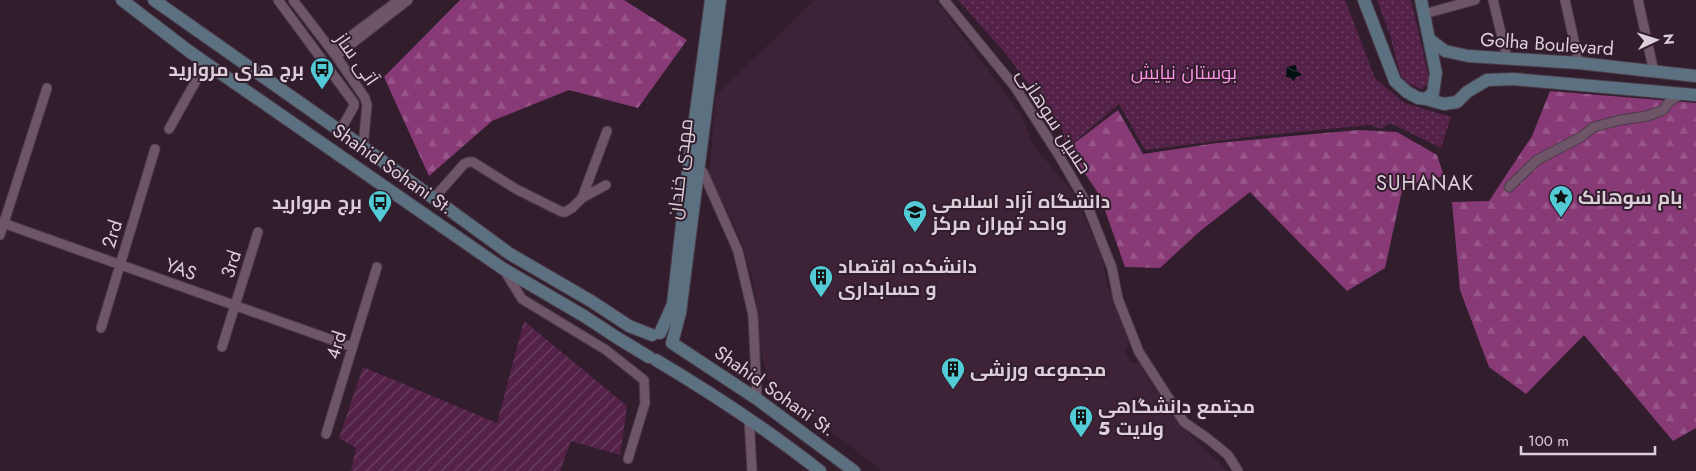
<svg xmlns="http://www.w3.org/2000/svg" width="1696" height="471" font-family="Jost,Cairo,sans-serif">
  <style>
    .built { fill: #3e2338 }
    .forest { fill: url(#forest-firs) }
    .park { fill: url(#park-dots) }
    .garden { fill: url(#garden-furrows) }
    .water { fill: url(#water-waves) }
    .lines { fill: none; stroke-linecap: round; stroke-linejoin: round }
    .minor-casing { stroke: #4c3b48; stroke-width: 11 }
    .secondary-casing { stroke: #4c3b48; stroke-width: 14 }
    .minor { stroke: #6e5668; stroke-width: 9 }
    .secondary { stroke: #5b7080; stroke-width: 12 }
    .labels { text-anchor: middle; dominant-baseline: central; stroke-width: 4; stroke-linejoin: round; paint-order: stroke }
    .street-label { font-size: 19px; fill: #ddcfd9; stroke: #321d2d }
    .poi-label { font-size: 19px; font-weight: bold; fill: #ddcfd9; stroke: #321d2d; text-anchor: start }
    .park-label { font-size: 19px; fill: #fe94e4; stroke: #321d2d }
    .neighbourhood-label { font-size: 20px; letter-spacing: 1px; fill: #ddcfd9; stroke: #321d2d }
  </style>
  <defs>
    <pattern id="forest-firs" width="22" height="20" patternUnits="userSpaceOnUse" patternTransform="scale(1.25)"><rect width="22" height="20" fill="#873a76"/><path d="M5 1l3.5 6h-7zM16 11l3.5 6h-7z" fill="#985589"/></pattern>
    <pattern id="park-dots" width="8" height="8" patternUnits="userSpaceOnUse" patternTransform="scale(1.25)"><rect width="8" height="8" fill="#542249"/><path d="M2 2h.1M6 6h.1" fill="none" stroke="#6c4163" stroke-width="1.8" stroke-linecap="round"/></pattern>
    <pattern id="garden-furrows" width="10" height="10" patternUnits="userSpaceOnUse" patternTransform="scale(1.25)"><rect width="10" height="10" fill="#542249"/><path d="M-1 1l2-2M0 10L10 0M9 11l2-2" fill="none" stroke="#6c4163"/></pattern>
    <pattern id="water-waves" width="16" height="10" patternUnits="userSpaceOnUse" patternTransform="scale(1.25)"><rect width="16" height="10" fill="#000f11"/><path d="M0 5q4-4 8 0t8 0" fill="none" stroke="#253133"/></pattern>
  </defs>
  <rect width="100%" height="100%" fill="#321d2d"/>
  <path class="built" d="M815,0H934L945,12L1021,115L1034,147L1072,191L1101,252L1107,285L1129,342L1125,351L1131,363H1140L1152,385L1187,432L1228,471H882L770,384L768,379L760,347L756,298L752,279L743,246L732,220L709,177L716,95Z"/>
  <path class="forest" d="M460,0H624L687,40L638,108L569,90L492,121L429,176L384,77Z
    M1550,91L1696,103V428L1673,441L1584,335L1526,394L1489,367L1460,290L1452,202L1489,201L1532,136Z
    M1118,110L1143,154L1217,143L1358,130L1397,132L1437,155L1444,176L1403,186L1385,268L1347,291L1250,192L1199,232L1160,268L1125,267L1100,196L1068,148Z"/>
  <path class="park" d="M958,0H1345L1375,78L1404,103L1451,117L1441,148L1390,123L1381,129L1370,125L1257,136L1145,150L1119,104L1065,150L1063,131L1006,54Z
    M1377,0H1411L1430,82L1422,89L1409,84L1401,76L1390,35Z"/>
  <path class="garden" d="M524,321L627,406L620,455L571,441L560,471H351L356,448L339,438L363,367L497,423Z"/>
  <path class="water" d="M1296,65L1297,71L1302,75L1296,77L1294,81L1291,78L1286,77L1287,67Z"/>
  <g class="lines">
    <g class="minor-casing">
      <path id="minor" d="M278,0L354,103V106L340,131
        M293,0L336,56L365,98L367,105L363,147
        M944,0L1015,87L1058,154L1086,202L1112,268L1118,299L1139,352L1184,422L1207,438L1228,455L1238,471
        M1493,0L1507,58
        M1565,0L1579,63
        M1638,0L1654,72
        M1424,14L1475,0
        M332,50L399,0
        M336,56L408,0
        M169,129L206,63
        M703,172L738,251L753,315L757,399
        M1509,187L1537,160L1581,137L1594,127L1620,120L1647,116L1663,110L1669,102L1682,93
        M434,198L464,164L468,162H473L516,189L562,212H565L572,208L582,198L607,131
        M582,198L606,185
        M0,222L352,347
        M0,235L47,88
        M504,270L522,299L606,350L644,380L645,403L628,459
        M101,328L155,149
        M222,347L258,232
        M749,418L752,471
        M326,434L377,267"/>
    </g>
    <g class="secondary-casing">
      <path id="secondary" d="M122,0L190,52L502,268L584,316L616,337L649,357
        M154,0L363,147L510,254L591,301L629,326L652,335
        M720,0L680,313L672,343L757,399L854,471
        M1364,0L1395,81L1407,92L1418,98L1426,99L1444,104L1457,102L1467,92L1487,80L1513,79L1696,95
        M1421,0L1436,73L1433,93L1426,99
        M1429,39L1445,51L1468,56L1579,63L1696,76
        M660,333L673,304L688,171L711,0
        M656,360C713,394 768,430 820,471"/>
    </g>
    <use href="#minor" class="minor"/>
    <use href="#secondary" class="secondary"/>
  </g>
  <defs>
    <g id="bus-pin" transform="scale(1.25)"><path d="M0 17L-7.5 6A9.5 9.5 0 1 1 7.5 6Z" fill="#52cbd7" stroke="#321d2d"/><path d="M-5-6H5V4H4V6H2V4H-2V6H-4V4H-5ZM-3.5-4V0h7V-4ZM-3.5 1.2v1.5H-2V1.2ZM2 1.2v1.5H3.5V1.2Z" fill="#111"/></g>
    <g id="sight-pin" transform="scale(1.25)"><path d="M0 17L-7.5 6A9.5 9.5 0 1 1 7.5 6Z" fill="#52cbd7" stroke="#321d2d"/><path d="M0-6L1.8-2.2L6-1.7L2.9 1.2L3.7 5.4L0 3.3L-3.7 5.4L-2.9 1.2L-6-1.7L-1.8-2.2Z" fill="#111"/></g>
    <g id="university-pin" transform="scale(1.25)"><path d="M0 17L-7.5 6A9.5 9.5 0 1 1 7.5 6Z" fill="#52cbd7" stroke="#321d2d"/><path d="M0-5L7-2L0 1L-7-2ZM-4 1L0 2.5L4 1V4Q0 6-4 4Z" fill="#111"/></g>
    <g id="building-pin" transform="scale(1.25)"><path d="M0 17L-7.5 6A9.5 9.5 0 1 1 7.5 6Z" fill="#52cbd7" stroke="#321d2d"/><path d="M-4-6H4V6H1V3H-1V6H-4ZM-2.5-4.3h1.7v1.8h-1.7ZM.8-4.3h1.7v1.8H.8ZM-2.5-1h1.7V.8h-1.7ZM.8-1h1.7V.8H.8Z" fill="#111"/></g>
  </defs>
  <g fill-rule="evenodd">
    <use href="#bus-pin" x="322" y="69"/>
    <use href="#sight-pin" x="1561" y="197"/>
    <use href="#bus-pin" x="380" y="202"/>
    <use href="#university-pin" x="915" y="212"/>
    <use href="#building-pin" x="821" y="277"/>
    <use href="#building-pin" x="953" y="369"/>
    <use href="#building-pin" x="1081" y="417"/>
  </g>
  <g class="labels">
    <g class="street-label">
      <text transform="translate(1547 44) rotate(4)">Golha Boulevard</text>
      <text transform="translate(357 59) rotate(55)">آتی ساز</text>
      <text transform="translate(1054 121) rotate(57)">حسین سوهانی</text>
      <text transform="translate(393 169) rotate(35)">Shahid Sohani St.</text>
      <text transform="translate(680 169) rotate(-83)">مهدی خندان</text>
      <text transform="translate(112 234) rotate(-73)">2rd</text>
      <text transform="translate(231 264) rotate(-72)">3rd</text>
      <text transform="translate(181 269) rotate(19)">YAS</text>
      <text transform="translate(336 345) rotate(-73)">4rd</text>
      <text transform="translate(775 391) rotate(35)">Shahid Sohani St.</text>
    </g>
    <g class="poi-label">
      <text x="304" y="69" text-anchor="end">برج های مروارید</text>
      <text x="1578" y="197">بام سوهانک</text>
      <text x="932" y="201">دانشگاه آزاد اسلامی<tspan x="932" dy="22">واحد تهران مرکز</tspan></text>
      <text x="362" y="202" text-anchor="end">برج مروارید</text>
      <text x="838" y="266">دانشکده اقتصاد<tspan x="838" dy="22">و حسابداری</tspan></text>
      <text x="970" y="369">مجموعه ورزشی</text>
      <text x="1098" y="406">مجتمع دانشگاهی<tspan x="1098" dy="22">ولایت 5</tspan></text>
    </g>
    <g class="park-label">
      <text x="1184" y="72">بوستان نیایش</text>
    </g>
    <g class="neighbourhood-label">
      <text x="1425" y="183">SUHANAK</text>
    </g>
  </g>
  <g transform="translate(1656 40) rotate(86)" stroke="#321d2d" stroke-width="4" paint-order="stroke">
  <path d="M0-4L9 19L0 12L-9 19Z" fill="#ddcfd9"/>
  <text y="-8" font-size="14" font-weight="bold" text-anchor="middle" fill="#ddcfd9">N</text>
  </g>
  <path d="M1521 446v8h134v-8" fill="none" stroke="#ddcfd9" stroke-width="2.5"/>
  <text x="1528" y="446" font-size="15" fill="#ddcfd9" stroke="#321d2d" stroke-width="4" paint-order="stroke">100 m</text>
</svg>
